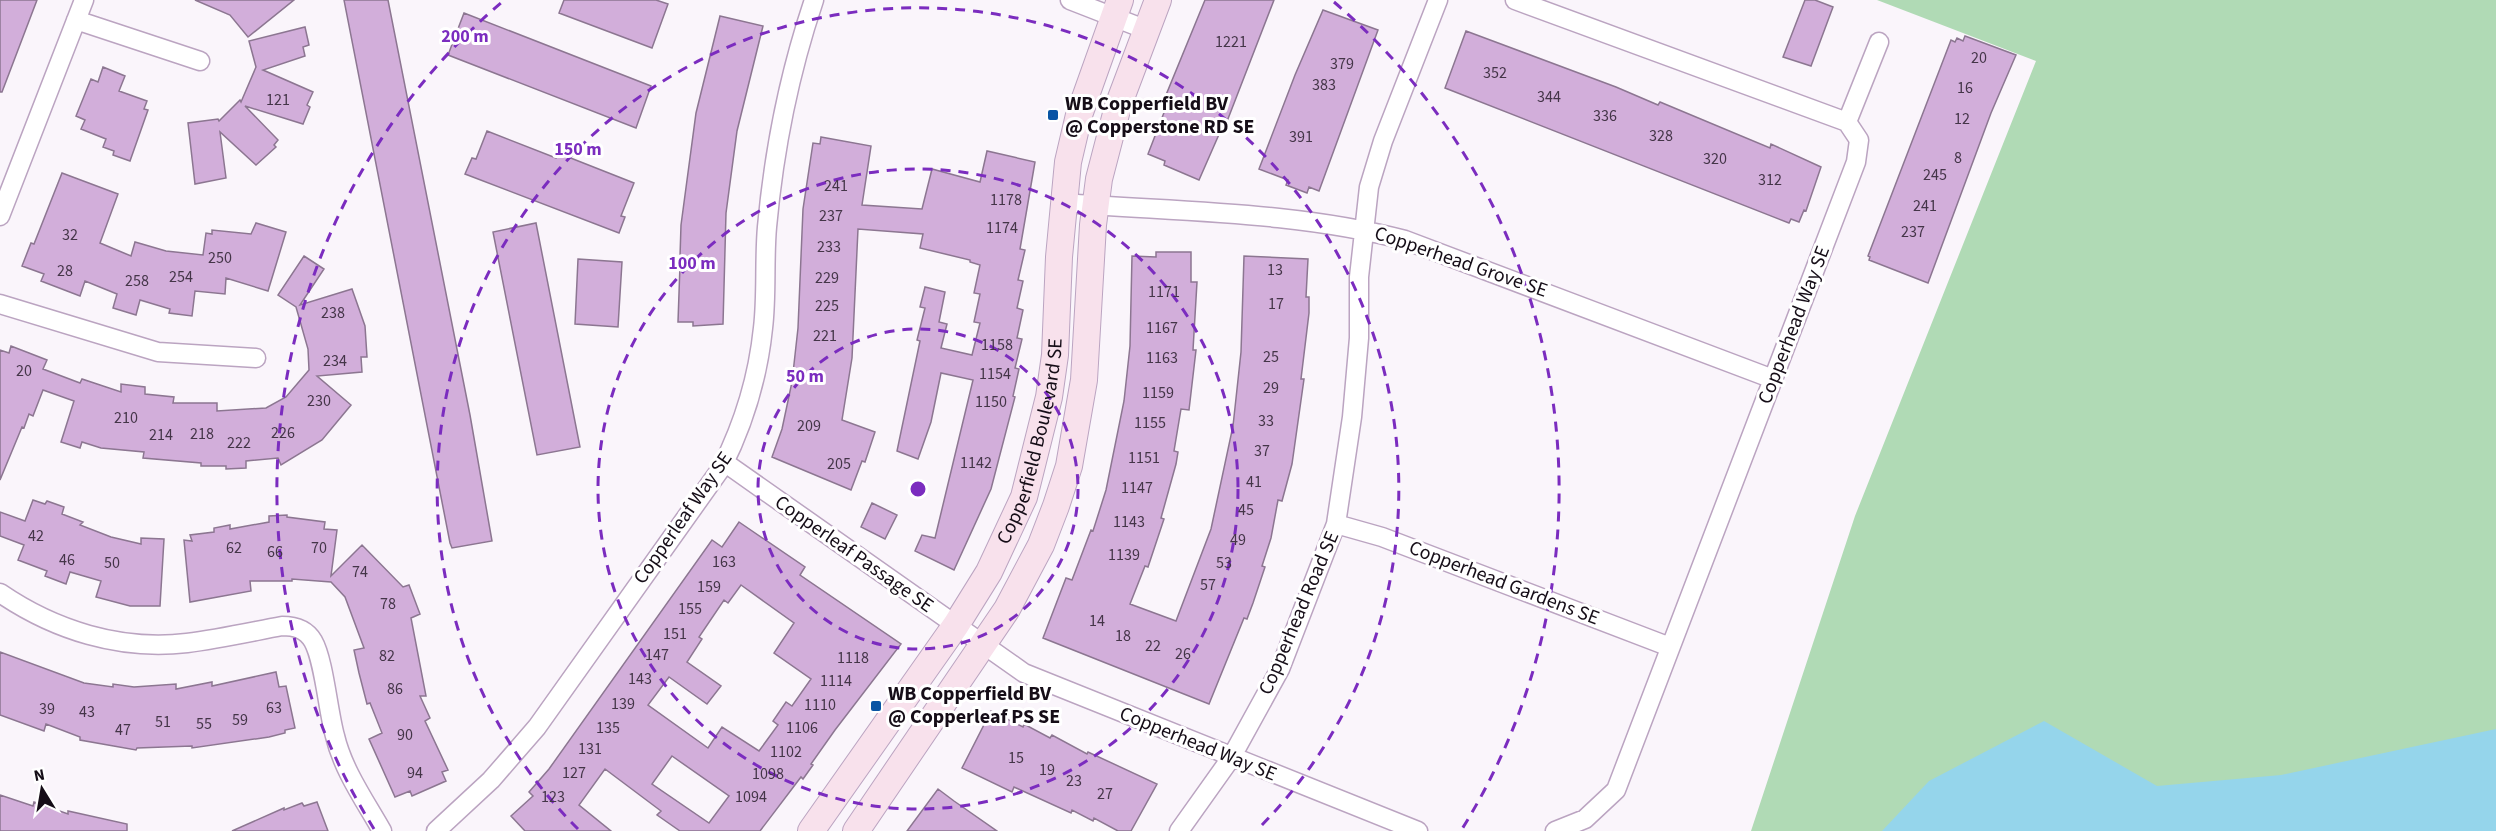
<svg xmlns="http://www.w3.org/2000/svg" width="2496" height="831" font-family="'Source Sans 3',sans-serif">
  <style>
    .green { fill: #b0dab5 }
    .water { fill: #95d5eb }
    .building { fill: #d2aeda; stroke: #8c7691; stroke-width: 1.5; fill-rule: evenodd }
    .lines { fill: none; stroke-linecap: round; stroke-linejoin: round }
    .street-casing { stroke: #bba4c1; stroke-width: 21 }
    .secondary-casing { stroke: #bba4c1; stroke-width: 28 }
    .street { stroke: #fff; stroke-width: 18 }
    .secondary { stroke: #f8e1ec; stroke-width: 26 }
    .ring { fill: none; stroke: #7b2cbf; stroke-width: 3; stroke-dasharray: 10 8 }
    .poi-dot { fill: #0955a4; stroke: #fff; stroke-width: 2 }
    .labels { text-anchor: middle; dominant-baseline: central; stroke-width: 6; stroke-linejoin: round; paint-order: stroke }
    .number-label { font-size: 16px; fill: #443548 }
    .poi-label { font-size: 20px; font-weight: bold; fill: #150d17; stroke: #fff; text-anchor: start }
    .street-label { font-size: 20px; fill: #150d17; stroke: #fff }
    .centre { fill: #7b2cbf; stroke: #fff; stroke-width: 3 }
    .ring-label { font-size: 18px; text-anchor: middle; font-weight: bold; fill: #7b2cbf; stroke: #fff; stroke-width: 6; stroke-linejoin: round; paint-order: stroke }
  </style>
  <rect width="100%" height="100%" fill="#faf5fb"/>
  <path class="green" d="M1877,0H2496V831H1751L1855,516L2036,61Z"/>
  <path class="water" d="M2044,721L2157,786L2281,775L2496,729V831H1882L1929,781Z"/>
  <path class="building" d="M0,0H37L2,92H0Z
    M195,0H294L248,37L230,15Z
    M344,0H388L470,415L492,541L452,548L450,543Z
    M564,0H656L668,4L652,48L559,13Z
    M1205,0H1274L1226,124L1224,123L1199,180L1164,165L1165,161L1148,154L1170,97L1166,95Z
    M1805,0H1815L1833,7L1811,66L1783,57Z
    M1323,10L1378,30L1319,191L1309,187L1307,193L1286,185L1288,180L1259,169L1295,75Z
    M464,13L651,86L636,128L448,55Z
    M720,16L763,26L737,131L726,213L723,324L693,326V322H678L680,265L705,266L680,257L681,225L696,113Z
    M305,27L309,45L303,47L305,56L263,70L313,92L307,105L310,107L303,124L245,106L278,140L274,145L276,147L256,165L220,132L226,178L195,184L188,123L218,119L219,121L240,100L241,102L256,67L249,41Z
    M1466,31L1616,87L1658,105L1660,102L1770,148L1771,144L1821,167L1806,211L1804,210L1799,222L1791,219L1789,223L1445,88Z
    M1965,36L2016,55L1991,113L1928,283L1869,260L1870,257L1868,256L1951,40L1955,42L1957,38L1963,41Z
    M103,67L125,76L119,91L147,101L144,109L148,110L130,161L113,155L114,151L103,147L106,139L81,129L85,120L76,116L91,79L98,82Z
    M487,131L556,158L558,153L634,183L621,216L625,217L619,233L465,174L472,158L476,159Z
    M821,137L871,146L862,205L922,209L932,169L980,182L987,151L1035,162L1020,249L1025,250L1018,280L1023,281L1017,308L1023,310L1017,338L1022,339L1015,368L1019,369L1013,396L1015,397L991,489L954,570L915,551L922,535L935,538L973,380L941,373L931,422L918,459L897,451L920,341L917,340L925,308L920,307L925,287L945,292L939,322L947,324L941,348L972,355L980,323L974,322L980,294L974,293L980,265L970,262V260L920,248L923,234L858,229L852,358L842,420L875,432L865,462L862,461L851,490L772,457L782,429L792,382L798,328L803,209L813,143L820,144Z
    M62,173L118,194L100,243L131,256L135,242L166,251L203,255L206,233L212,234V230L251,234L256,223L286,232L268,291L226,278L225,294L195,291L192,316L169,313L170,309L140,300L136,315L113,308L117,294L85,281L80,296L41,281L44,274L22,266L31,243L34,244Z
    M536,223L580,447L537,455L493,232Z
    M1156,252H1191V282H1197L1193,350H1196L1189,410L1181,409L1174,451L1178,452L1176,464L1161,518L1164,519L1148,567L1145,566L1130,604L1176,621L1211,529L1233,426L1241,352L1244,256L1308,259L1306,297H1309V313L1301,379H1304L1292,464L1282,501L1278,500L1271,538L1262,566L1265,567L1253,603L1247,619L1244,618L1209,704L1043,638L1066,578L1072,580L1091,530L1093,531L1106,490L1124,401L1130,346L1132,256L1156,257Z
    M304,256L324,269L300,305L352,289L365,326L367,357H361L362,372L317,376L351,405L322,440L281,465L278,458L246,461V468L226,469V466H201V463L143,458L144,452L101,448L82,442L80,448L61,442L74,401L43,390L33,416L29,414L24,428L22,427L0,480V350L9,353L11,346L47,360L43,369L80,383L82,379L121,392V384L145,387V394L174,397L173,403H217V411L266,408L286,397L309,370L308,349L296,307L278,295Z
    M578,259L622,262L618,327L575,324Z
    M33,500L45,504L47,501L64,507L62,514L83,522L80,525L111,537L141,544V538L164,539L160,606H130L96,597L101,581L70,572L66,584L45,576L47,571L18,560L24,545L0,536V512L25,521Z
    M872,503L897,515L885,539L861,527Z
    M287,515V517L325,522L324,529L337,530L331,576L362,545L403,587L409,585L420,614L411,618L426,696H420L430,718L425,721L448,770L442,772L446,781L412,796L410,791L395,797L369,739L382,733L370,703L367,704L359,673L354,650L364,648L345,597L331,582L292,579V581H250L251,591L190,602L184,540L192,541L190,535L214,532V528L230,525V529L269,522V516Z
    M739,522L805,567L800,575L901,644L835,730L811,764L813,765L803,779L801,777L760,831H680L657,815L661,811L605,769L579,805L611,831H525L511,816L533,796L529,792L549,769L712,540L722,547ZM741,585L794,623L774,653L811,679L792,706L786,702L773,721L778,725L759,751L722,727L708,748L648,705L669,677L707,704L721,686L687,662L702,639L699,637L724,600L728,603ZM672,756L729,796L709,823L652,784Z
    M0,652L84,683L113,687V684L134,687L176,684V689L212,682V686L276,672L279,687L286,686L295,728L285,730V733L269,737L192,748V746L137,748L136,750L80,740V737L46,724L44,731L0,715Z
    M991,711L1023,727L1024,724L1050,738L1052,735L1087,754L1088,752L1157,784L1131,831H1118L1094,818L1093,821L1072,810L1071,813L1014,787L1012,792L962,768Z
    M938,789L954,801L997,831H907Z
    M0,795L33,806L34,802L68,814V811L127,824V831H0Z
    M317,802L328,831H232L284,808V810L302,803L304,806Z"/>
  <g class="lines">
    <g class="street-casing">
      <path id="street" d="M1070,0L1147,30
        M1515,0L1847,122L1859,140L1856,162L1616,790L1585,819L1555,831
        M76,20L200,61
        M1847,122L1879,42
        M1064,203C1177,212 1294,211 1405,240L1773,379
        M0,216L84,0
        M0,304L158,352L256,358
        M724,462L1024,673L1418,831
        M1336,524L1382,537L1670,647
        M0,593C54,630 120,651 187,643C219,639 250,632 282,626C295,626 306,629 313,641C324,660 328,711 335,736C343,770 365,801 382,831
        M436,831L491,780L537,727L722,467C744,423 758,377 763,328C767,295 764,261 767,227C774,150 789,74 814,0
        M1179,831L1231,758L1280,669L1336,524L1352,417L1359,338V277L1369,187L1383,141L1438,0"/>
    </g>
    <g class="secondary-casing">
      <g id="secondary">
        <path id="s1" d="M811,831L956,625L989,572L1024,497L1049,397L1055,355L1059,257L1068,162L1079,115L1120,0"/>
        <path d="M856,831L1007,609L1041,545L1056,506L1069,466L1084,380L1093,225L1099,179L1118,106L1158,0"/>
      </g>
    </g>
    <use href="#street" class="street"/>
    <use href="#secondary" class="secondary"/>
  </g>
  <g class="ring">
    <circle cx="918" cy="489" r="160"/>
    <circle cx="918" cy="489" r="320"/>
    <path d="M578 829A481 481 0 1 1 1258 829"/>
    <path d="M374 829A641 641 0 0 1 502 2M1334 2A641 641 0 0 1 1462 829"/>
  </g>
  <g class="poi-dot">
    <rect x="1047" y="109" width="12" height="12" rx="3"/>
    <rect x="870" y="700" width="12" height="12" rx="3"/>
  </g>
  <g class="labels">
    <g class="number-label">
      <text x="1231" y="42">1221</text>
      <text x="1979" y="58">20</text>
      <text x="1342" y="64">379</text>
      <text x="1495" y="73">352</text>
      <text x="1324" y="85">383</text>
      <text x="1965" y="88">16</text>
      <text x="1549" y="97">344</text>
      <text x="278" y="100">121</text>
      <text x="1605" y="116">336</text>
      <text x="1962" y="119">12</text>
      <text x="1661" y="136">328</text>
      <text x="1301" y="137">391</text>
      <text x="1958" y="158">8</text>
      <text x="1715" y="159">320</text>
      <text x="1935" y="175">245</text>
      <text x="1770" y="180">312</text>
      <text x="836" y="186">241</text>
      <text x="1006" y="200">1178</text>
      <text x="1925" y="206">241</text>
      <text x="831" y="216">237</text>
      <text x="1002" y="228">1174</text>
      <text x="1913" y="232">237</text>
      <text x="70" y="235">32</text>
      <text x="829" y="247">233</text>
      <text x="220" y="258">250</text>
      <text x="1275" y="270">13</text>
      <text x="65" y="271">28</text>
      <text x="181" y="277">254</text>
      <text x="827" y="278">229</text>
      <text x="137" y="281">258</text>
      <text x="1164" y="292">1171</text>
      <text x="1276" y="304">17</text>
      <text x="827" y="306">225</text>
      <text x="333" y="313">238</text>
      <text x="1162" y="328">1167</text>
      <text x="825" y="336">221</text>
      <text x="997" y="345">1158</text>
      <text x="1271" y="357">25</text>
      <text x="1162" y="358">1163</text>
      <text x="335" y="361">234</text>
      <text x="24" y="371">20</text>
      <text x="995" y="374">1154</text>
      <text x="1271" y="388">29</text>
      <text x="1158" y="393">1159</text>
      <text x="319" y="401">230</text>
      <text x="991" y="402">1150</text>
      <text x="126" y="418">210</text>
      <text x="1266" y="421">33</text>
      <text x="1150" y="423">1155</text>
      <text x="809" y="426">209</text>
      <text x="283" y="433">226</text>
      <text x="202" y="434">218</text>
      <text x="161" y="435">214</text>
      <text x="239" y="443">222</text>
      <text x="1262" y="451">37</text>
      <text x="1144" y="458">1151</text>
      <text x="976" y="463">1142</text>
      <text x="839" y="464">205</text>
      <text x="1254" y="482">41</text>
      <text x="1137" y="488">1147</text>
      <text x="1246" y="510">45</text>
      <text x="1129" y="522">1143</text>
      <text x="36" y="536">42</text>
      <text x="1238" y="540">49</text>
      <text x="234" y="548">62</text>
      <text x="319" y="548">70</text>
      <text x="275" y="552">66</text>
      <text x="1124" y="555">1139</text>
      <text x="67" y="560">46</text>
      <text x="724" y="562">163</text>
      <text x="112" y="563">50</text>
      <text x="1224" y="563">53</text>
      <text x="360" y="572">74</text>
      <text x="1208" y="585">57</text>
      <text x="709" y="587">159</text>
      <text x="388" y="604">78</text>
      <text x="690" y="609">155</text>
      <text x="1097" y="621">14</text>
      <text x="675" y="634">151</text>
      <text x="1123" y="636">18</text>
      <text x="1153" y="646">22</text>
      <text x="1183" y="654">26</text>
      <text x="657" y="655">147</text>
      <text x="387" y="656">82</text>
      <text x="853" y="658">1118</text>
      <text x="640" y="679">143</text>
      <text x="836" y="681">1114</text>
      <text x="395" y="689">86</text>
      <text x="623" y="704">139</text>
      <text x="820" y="705">1110</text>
      <text x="274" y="708">63</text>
      <text x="47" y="709">39</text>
      <text x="87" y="712">43</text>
      <text x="240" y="720">59</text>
      <text x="163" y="722">51</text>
      <text x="204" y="724">55</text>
      <text x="608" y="728">135</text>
      <text x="802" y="728">1106</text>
      <text x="123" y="730">47</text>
      <text x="405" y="735">90</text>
      <text x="590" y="749">131</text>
      <text x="786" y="752">1102</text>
      <text x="1016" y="758">15</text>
      <text x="1047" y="770">19</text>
      <text x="415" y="773">94</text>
      <text x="574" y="773">127</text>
      <text x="768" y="774">1098</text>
      <text x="1074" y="781">23</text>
      <text x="1105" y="794">27</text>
      <text x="553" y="797">123</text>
      <text x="751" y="797">1094</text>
    </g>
    <g class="poi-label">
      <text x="1065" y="104">WB Copperfield BV<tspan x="1065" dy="23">@ Copperstone RD SE</tspan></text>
      <text x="888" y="694">WB Copperfield BV<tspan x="888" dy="23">@ Copperleaf PS SE</tspan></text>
    </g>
    <g class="street-label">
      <text transform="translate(1461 262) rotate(19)">Copperhead Grove SE</text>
      <text transform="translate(1794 325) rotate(-69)">Copperhead Way SE</text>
      <text stroke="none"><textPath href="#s1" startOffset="453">Copperfield Boulevard SE</textPath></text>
      <text transform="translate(683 518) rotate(-55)">Copperleaf Way SE</text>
      <text transform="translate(854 554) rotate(35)">Copperleaf Passage SE</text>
      <text transform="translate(1504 583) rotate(21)">Copperhead Gardens SE</text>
      <text transform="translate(1299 613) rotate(-67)">Copperhead Road SE</text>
      <text transform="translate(1198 744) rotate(22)">Copperhead Way SE</text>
    </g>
  </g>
  <circle cx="918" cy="489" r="9" class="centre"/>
  <g class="ring-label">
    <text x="465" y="42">200 m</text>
    <text x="578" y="155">150 m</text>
    <text x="692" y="269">100 m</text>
    <text x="805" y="382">50 m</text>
  </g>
  <g transform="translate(42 789) rotate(349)" stroke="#ffffff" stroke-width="4.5" paint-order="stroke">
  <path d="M0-4.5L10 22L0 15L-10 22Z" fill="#150d17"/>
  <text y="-9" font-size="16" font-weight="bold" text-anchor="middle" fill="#150d17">N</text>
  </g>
</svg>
